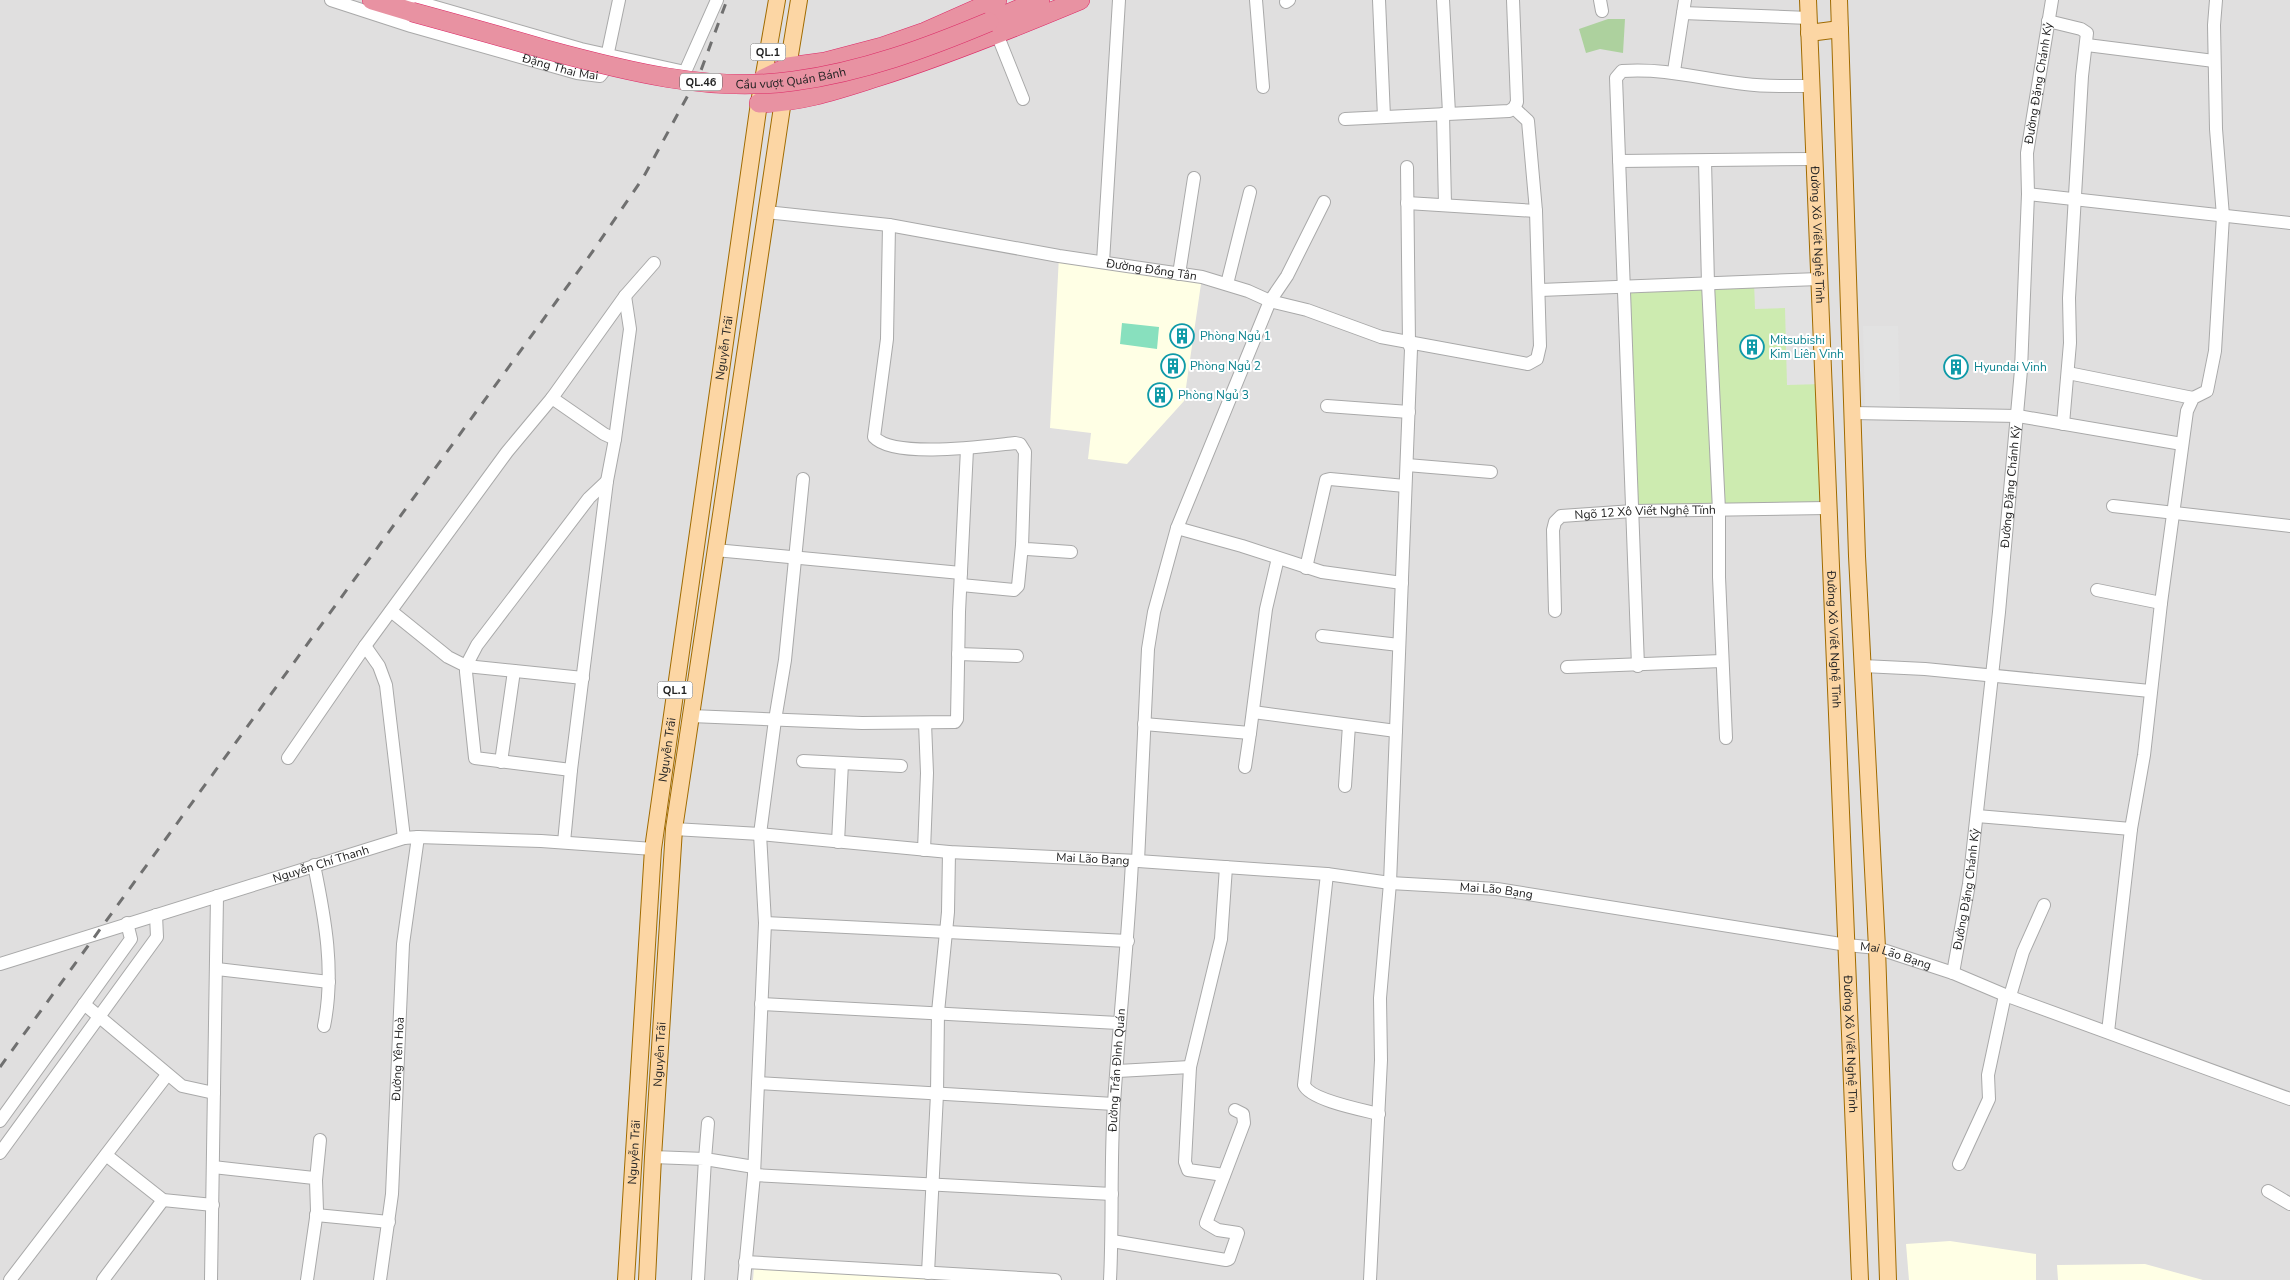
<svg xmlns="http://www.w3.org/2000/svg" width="2290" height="1280" font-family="'Nunito Sans',sans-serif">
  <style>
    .residential { fill: #e0dfdf }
    .education { fill: #ffffe5 }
    .grass { fill: #cdebb0 }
    .forest { fill: #add19e }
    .pitch { fill: #88e0be }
    .parking { fill: #e2e2e2 }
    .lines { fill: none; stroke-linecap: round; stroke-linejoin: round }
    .minor-casing { stroke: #a9a9a9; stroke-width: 14 }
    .major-casing { stroke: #a06b00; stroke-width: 18 }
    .highway-casing { stroke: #dc2a67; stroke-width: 20 }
    .minor { stroke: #fff; stroke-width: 12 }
    .major { stroke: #fcd6a4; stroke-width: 16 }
    .highway { stroke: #e892a2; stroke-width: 19 }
    .rail { stroke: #707070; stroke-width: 3; stroke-dasharray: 10 10; stroke-linecap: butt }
    .highway-bridge-casing { stroke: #dc2a67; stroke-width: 20; stroke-linecap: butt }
    .highway-bridge { stroke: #e892a2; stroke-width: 19 }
    .labels { text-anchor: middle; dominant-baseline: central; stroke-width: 4; stroke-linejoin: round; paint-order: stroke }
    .shield { fill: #fff; stroke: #646464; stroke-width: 1 }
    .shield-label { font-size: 11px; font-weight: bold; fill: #222 }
    .street-label { font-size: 12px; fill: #222; stroke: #fff }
    .culture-label { font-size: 12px; fill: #0d838f; stroke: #fff; text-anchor: start }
  </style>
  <rect width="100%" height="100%" fill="#f2efe9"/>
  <path class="residential" d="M0,0H2290V1280H0Z"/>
  <path class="education" d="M1059,256L1202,277L1184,401L1127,464L1088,459L1091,433L1050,428Z
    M1950,1241L2036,1254V1280H1909L1906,1244Z
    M2145,1264L2203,1280H2058L2057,1265Z
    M754,1267L1049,1280H753Z"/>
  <path class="grass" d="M1819,279L1827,508L1633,511L1624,287Z"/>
  <path class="forest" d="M1608,19H1625L1623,53L1600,49L1586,53L1579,29Z"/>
  <path class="pitch" d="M1122,323L1159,327L1157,349L1120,344Z"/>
  <path class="parking" d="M1819,279L1822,384L1787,385L1785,308L1755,309L1754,281Z
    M1863,326H1898L1900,410L1865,411Z"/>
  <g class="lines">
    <g class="minor-casing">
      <g id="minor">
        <path id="s1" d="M331,0L411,26L577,73L600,76L604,71L619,0"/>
        <path d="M411,0L581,49L685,72L717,0"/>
        <path d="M1256,0L1263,87"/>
        <path d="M1379,0L1384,117"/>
        <path d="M1443,0L1449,113"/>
        <path d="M1600,0L1602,11"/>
        <path d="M1286,2L1289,0"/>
        <path d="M1683,13L1809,18"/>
        <path d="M2048,21L2081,29L2087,33L2082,76L2069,298L2070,343L2063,424"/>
        <path d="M997,34L1023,99"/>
        <path d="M2087,45L2214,61"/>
        <path d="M1674,71L1685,0"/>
        <path d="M1443,114L1445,205"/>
        <path d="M1345,119L1509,111L1514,108L1517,102L1513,0"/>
        <path d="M1619,161L1814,159"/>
        <path d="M1705,161L1708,284L1719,510V577L1726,738"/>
        <path d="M2028,194L2290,223"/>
        <path d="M1407,203L1536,211"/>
        <path id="s2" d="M766,212L889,225L1059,256L1202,277L1248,291L1270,301L1307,310L1381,337L1528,364L1537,359L1540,346L1536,211L1528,121L1514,108"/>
        <path d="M889,225L887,339L874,437C894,459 986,446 1015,443L1020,444L1025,452L1022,547L1027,549L1071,552"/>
        <path d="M1103,262L1119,0"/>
        <path d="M1179,274L1194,178"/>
        <path d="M1227,284L1250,192"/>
        <path d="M1540,290L1819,279"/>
        <path d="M2068,373L2193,398"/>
        <path d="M552,398L604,434L615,439"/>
        <path d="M1327,406L1409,412"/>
        <path d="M1853,413L2018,416L2182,444"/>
        <path d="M1407,465L1491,472"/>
        <path d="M2113,506L2290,526"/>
        <path d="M1177,528L1242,546L1322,572L1402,583"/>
        <path d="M715,550L961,573"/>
        <path d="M1306,568L1326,480L1330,479L1405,486"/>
        <path d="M961,585L1014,590L1018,586L1022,545"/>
        <path d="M2097,590L2161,603"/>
        <path d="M391,611L448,657L466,666L583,678"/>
        <path id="s3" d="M1555,611L1553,530L1555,522L1561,516L1633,511L1827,508"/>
        <path d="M1322,636L1399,645"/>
        <path d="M365,646L507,452L552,398L625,296L654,263"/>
        <path d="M958,654L1017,656"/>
        <path d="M1638,666L1616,78L1622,71C1668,68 1701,79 1745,84C1767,87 1789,86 1811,86"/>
        <path d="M1863,666L1925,669L2150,691"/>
        <path d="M1567,667L1722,661"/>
        <path d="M1253,712L1396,731"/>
        <path d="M691,716L862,723L955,722L957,719L959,612L967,449"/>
        <path d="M1144,724L1250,733L1266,609L1278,558"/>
        <path d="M288,758L365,646L379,666L386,685L404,838"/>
        <path d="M803,761L901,766"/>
        <path d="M501,762L514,671"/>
        <path d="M1245,767L1250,733"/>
        <path d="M571,770L475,758L466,672V666L477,645L589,498L607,481"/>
        <path d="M1345,786L1349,725"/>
        <path d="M1977,816L2131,829"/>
        <path id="s4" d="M674,829L760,834L949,852L1138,861L1327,874L1390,883L1497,889L1847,945L1877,948L1953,973L2005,995L2290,1099"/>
        <path d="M564,842L571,770L607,481L615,439L630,329L625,296"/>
        <path d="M838,842L842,763"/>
        <path d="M924,850L927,773L925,723"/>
        <path d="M1138,861L1148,649L1154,612L1177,528L1270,301L1287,276L1324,202"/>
        <path d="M314,865C325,918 335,972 324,1026"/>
        <path d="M1327,874L1304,1085C1310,1100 1363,1110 1379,1114"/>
        <path d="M765,923L1128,941"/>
        <path id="s5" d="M0,964L404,838L418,837L541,841L653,849"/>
        <path d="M217,969L329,982"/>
        <path id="s6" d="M1953,973L1969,884L1999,612L2021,370L2028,194L2027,153L2052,0"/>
        <path d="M2010,996L2023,952L2044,905"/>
        <path d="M84,1004L182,1086L214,1093"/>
        <path d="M761,1004L1118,1023"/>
        <path d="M2108,1032L2131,829L2144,755L2161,603L2187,411L2193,398L2207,391L2215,351L2223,216L2216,129L2214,25L2216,0"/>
        <path d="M1118,1071L1190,1067"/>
        <path d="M758,1083L1114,1104"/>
        <path d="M0,1121L131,939L127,923"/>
        <path d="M708,1123L705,1159L754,1167"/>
        <path d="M0,1153L157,937L156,915"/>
        <path d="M106,1155L163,1200L213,1205"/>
        <path d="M653,1157L705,1159L698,1280"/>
        <path d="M1959,1164L1989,1099L1988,1075L2005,995"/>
        <path d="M213,1167L314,1178L316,1180L317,1211L307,1280"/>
        <path d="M754,1175L1112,1194"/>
        <path d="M1224,1175L1188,1170L1185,1162L1190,1067L1221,939L1226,867"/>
        <path d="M316,1180L320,1140"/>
        <path d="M2268,1191L2290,1204"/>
        <path d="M316,1215L389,1222"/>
        <path d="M1112,1241L1226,1260L1229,1259L1238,1233L1218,1230L1206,1223L1244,1123L1243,1114L1235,1110"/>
        <path d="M745,1262L1055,1280"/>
        <path d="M928,1273L937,1094L938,1012L948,912L949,852"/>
        <path d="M10,1280L167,1075"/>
        <path d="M103,1280L163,1200"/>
        <path d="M211,1280L217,896"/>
        <path id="s7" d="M380,1280L392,1194L403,944L418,837"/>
        <path d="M744,1280L754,1175L765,923L760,834L775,720L785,660L803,479"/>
        <path id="s8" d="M1110,1280C1113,1222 1110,1163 1114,1104C1119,1023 1128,942 1132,861"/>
        <path d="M1370,1280L1381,1060L1380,998L1390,883L1411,349L1409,344L1407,167"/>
      </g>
    </g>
    <g class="major-casing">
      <g id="major">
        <path id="s9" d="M1808,0L1860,1280"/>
        <path d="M1839,0L1857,556L1877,948L1888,1280"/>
        <path d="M1809,33L1840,29"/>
        <path id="s10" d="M626,1280L653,849L759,103L777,0"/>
        <path id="s11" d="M647,1280L653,1157L674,829L788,67L799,0"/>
      </g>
    </g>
    <g class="highway-casing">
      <path id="highway" d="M372,0L412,12
        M989,22L1040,0
        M763,79L788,67L825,62L882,47L925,32L997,0
        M759,103C802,102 836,90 877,77C946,55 1013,28 1080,0"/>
    </g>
    <use href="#minor" class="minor"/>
    <use href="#major" class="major"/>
    <use href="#highway" class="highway"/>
    <path class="rail" d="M0,1067L593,251L643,178L700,73L727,0"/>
    <g class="highway-bridge-casing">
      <g id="highway-bridge">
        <path id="s12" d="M412,12C456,24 500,36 544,49C625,71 710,93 794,81C862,72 927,48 989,22"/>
      </g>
    </g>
    <use href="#highway-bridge" class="highway-bridge"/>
  </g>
  <defs>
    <g id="building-ring" transform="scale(1.25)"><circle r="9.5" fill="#fff" stroke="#0f9aa8" stroke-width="1.5"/><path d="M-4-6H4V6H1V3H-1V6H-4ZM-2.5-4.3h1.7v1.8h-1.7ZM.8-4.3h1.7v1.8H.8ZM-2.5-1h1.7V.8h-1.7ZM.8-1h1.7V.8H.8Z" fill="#0f9aa8"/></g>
  </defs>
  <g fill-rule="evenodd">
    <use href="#building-ring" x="1182" y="336"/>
    <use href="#building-ring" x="1752" y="347"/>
    <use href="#building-ring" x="1173" y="366"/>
    <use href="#building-ring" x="1956" y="367"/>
    <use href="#building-ring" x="1160" y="395"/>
  </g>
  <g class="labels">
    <g class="shield">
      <rect x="750.5" y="43.5" width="35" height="17" rx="4"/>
      <rect x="680" y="73.5" width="42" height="17" rx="4"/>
      <rect x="657.5" y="681.5" width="35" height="17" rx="4"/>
    </g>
    <g class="shield-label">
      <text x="768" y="52">QL.1</text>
      <text x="701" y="82">QL.46</text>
      <text x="675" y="690">QL.1</text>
    </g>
    <g class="street-label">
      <text stroke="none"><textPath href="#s1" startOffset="239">Đặng Thai Mai</textPath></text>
      <text stroke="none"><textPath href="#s12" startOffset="388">Cầu vượt Quán Bánh</textPath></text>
      <text stroke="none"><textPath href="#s6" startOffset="895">Đường Đặng Chánh Kỷ</textPath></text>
      <text stroke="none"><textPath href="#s9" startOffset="235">Đường Xô Viết Nghệ Tĩnh</textPath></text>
      <text stroke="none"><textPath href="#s2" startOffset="390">Đường Đồng Tân</textPath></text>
      <text stroke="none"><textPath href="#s10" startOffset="938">Nguyễn Trãi</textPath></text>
      <text stroke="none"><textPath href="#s6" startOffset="490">Đường Đặng Chánh Kỷ</textPath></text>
      <text stroke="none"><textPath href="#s3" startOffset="182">Ngõ 12 Xô Viết Nghệ Tĩnh</textPath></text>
      <text stroke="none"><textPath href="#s9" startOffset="640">Đường Xô Viết Nghệ Tĩnh</textPath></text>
      <text stroke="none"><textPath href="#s10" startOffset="532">Nguyễn Trãi</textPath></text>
      <text stroke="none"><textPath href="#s4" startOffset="420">Mai Lão Bạng</textPath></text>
      <text stroke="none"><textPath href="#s5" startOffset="336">Nguyễn Chí Thanh</textPath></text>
      <text stroke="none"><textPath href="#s6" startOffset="85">Đường Đặng Chánh Kỷ</textPath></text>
      <text stroke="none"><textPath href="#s4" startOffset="825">Mai Lão Bạng</textPath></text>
      <text stroke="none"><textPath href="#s4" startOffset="1230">Mai Lão Bạng</textPath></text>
      <text stroke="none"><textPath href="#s9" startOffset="1045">Đường Xô Viết Nghệ Tĩnh</textPath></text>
      <text stroke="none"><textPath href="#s11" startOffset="226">Nguyên Trãi</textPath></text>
      <text stroke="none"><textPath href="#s7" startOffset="222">Đường Yên Hoà</textPath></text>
      <text stroke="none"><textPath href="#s8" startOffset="210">Đường Trần Đình Quán</textPath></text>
      <text stroke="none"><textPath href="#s10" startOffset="128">Nguyễn Trãi</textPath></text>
    </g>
    <g class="culture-label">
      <text x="1200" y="336">Phòng Ngủ 1</text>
      <text x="1770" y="340">Mitsubishi<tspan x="1770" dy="14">Kim Liên Vinh</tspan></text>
      <text x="1190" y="366">Phòng Ngủ 2</text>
      <text x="1974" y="367">Hyundai Vinh</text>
      <text x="1178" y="395">Phòng Ngủ 3</text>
    </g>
  </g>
</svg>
